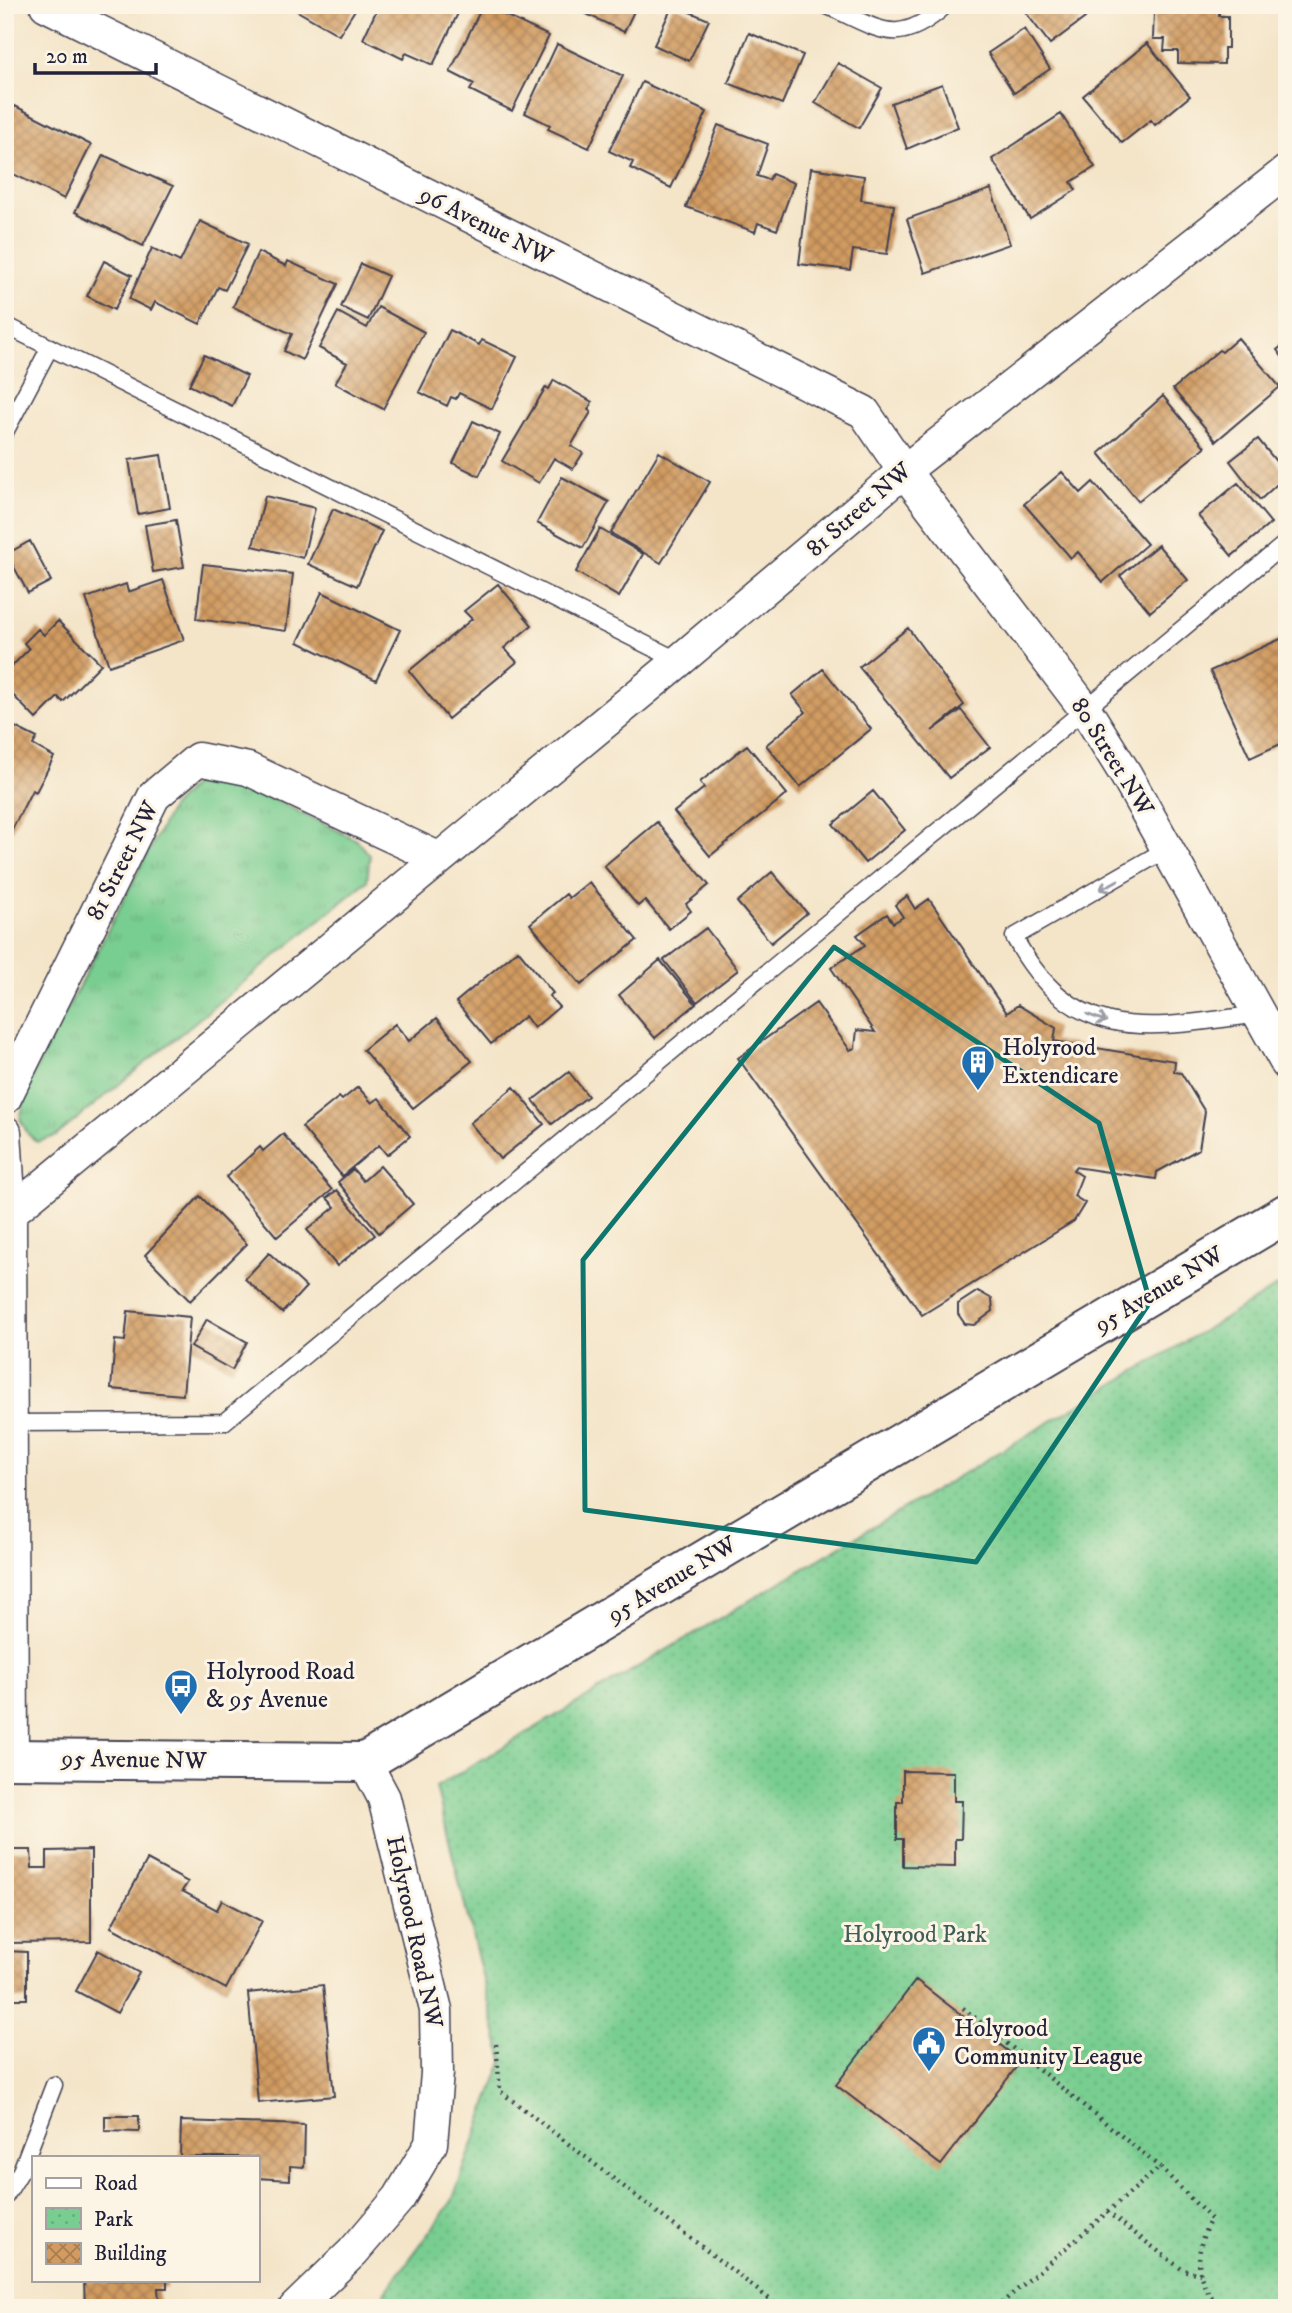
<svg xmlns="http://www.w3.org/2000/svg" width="1292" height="2313" font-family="'IM FELL DW Pica',serif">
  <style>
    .grass { fill: url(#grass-tufts); stroke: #4d7866; stroke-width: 2 }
    .park { fill: url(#park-dots); stroke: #4d7866; stroke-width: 2 }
    .building { fill: url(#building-cross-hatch) }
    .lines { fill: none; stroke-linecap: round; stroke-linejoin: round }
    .service-casing { stroke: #423f50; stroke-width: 19 }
    .minor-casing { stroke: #423f50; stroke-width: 35 }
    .tertiary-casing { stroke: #423f50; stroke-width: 42 }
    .path { stroke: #423f50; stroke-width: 4.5; stroke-dasharray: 2 5; stroke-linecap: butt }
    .service { stroke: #fff; stroke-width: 16 }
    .minor { stroke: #fff; stroke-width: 32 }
    .tertiary { stroke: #fff; stroke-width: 38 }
    .oneway { stroke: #9c9ca7 }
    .marked { fill: none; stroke: #0f766e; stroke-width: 5; stroke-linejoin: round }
    .labels { text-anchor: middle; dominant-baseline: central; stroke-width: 6; stroke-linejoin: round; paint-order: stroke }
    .street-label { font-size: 24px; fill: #22223b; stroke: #fcf5e5 }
    .poi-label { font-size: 24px; fill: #22223b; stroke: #fcf5e5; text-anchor: start }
    .park-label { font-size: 24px; fill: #405e59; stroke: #fcf5e5 }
  </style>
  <defs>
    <pattern id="grass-tufts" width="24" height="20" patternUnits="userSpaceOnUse" patternTransform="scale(1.75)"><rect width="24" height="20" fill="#78cd90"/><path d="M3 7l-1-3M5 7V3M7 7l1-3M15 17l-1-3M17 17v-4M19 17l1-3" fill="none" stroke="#68b07d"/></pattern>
    <pattern id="park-dots" width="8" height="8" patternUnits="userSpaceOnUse" patternTransform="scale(1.75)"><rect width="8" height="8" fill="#78cd90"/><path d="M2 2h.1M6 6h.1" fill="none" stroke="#68b07d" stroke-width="1.8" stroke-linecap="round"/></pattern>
    <pattern id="building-cross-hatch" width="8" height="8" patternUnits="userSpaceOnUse" patternTransform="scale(1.75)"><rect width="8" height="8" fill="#d19b61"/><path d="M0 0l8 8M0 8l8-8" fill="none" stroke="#a97e51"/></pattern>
  </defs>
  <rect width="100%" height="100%" fill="#fcf5e5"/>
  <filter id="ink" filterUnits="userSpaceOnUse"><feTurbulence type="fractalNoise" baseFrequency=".0143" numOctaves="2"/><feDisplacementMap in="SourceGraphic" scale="14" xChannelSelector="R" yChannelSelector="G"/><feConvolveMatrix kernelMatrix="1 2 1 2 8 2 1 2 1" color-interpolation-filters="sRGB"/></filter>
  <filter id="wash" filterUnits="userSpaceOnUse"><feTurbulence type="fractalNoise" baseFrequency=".00686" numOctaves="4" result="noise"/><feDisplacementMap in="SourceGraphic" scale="28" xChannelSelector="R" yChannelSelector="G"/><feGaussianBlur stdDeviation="1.57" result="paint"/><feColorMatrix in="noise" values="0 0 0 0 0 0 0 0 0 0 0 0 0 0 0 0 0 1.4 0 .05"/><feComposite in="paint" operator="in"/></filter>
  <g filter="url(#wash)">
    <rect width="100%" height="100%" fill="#f4e5c9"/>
    <path class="grass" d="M226,776L357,840L370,855L367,881L56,1136L37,1142L28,1134L20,1119L29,1083L171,808L194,784Z"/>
    <path class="park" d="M1287,1281V2308H374L452,2201L503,2061L436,1787Z"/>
    <g id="blocks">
      <path class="building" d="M287,5H358L339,35Z
        M379,5H462L433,65L406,53L403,59L363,39Z
        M483,5L549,36L512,111L470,90L474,84L450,72Z
        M580,5H637L624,32L578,10Z
        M673,5L709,20L689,61L654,45Z
        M1020,5H1075L1085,18L1050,44Z
        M1164,5H1219V16H1228V48H1224V64L1178,63V51H1164L1165,39H1153L1154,11H1164Z
        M1024,29L1050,69L1014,93L988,53Z
        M749,33L803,55L782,104L728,83Z
        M1147,43L1190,96L1155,125L1151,120L1122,143L1083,96Z
        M557,44L623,76L589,148L548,129L550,125L525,113Z
        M838,63L882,88L859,128L815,103Z
        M642,82L707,112L671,188L630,168L633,162L609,151Z
        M942,84L958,127L907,149L891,103Z
        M15,106L91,145L64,199L5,170V127Z
        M1061,114L1095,167L1071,182L1076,190L1030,219L992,159Z
        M718,125L768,144L757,176L769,180L772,174L794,183L777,230L758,223L755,232L686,207Z
        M103,155L173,186L143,246L75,212Z
        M811,168L864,176L861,200L894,205L887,254L853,250L850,270L799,264Z
        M991,189L1010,244L925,273L907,219Z
        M200,221L248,244L225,290L218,287L200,324L155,302L151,310L129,299L152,248L180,262Z
        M258,252L286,266L288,261L338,284L302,360L284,351L292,334L233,307Z
        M104,261L132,275L114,310L87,296Z
        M361,264L388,276L368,320L341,307Z
        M378,307L424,332L383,409L335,383L347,363L319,348L338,312L367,328Z
        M450,330L479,345L482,340L517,357L492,409L459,393L456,399L451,397L447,406L419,392Z
        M1238,338L1280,387L1216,441L1173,389L1219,350L1222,352Z
        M1287,342V363L1277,350Z
        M204,355L247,376L232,406L189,385Z
        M554,380L592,402L588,410L591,412L571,446L583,453L573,469L554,458L539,483L502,461L546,387L549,389Z
        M1163,396L1205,447L1138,501L1099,453Z
        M473,421L500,434L479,476L453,463Z
        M1258,439L1287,475L1260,500L1230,461Z
        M659,452L710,482L661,563L611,533Z
        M161,455L170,508L138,514L129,460Z
        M1062,472L1081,493L1093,482L1147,544L1103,582L1078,552L1071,558L1024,504Z
        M562,477L609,502L583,548L537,523Z
        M1238,483L1271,523L1232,556L1198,516Z
        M265,496L315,508L303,558L253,546Z
        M333,509L382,531L357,586L308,564Z
        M176,520L184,567L153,572L145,525Z
        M600,529L643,554L619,597L576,572Z
        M30,541L51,581L28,593L7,554Z
        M1158,545L1188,580L1150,612L1120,576Z
        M203,564L293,574L286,631L196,619Z
        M163,580L184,640L109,666L86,598L126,584L128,592Z
        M498,584L532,625L504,648L517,662L448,719L409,671L472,619L464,611Z
        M322,592L400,630L376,680L298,642Z
        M58,621L101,664L63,702L58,697L36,719L5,687V673L29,649L24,643L38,629L44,635Z
        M908,628L964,705L932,731L961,710L990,747L949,778L859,667Z
        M1287,636V741L1250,758L1210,671Z
        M823,669L871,729L800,787L766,745L806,712L792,695Z
        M5,722L37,738L33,745L54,757L36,792L32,790L10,834L5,832Z
        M747,745L787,794L710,856L674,812L704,788L700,782Z
        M873,791L905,830L865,863L833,824Z
        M657,822L709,885L686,904L691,911L669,929L645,900L638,906L604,866Z
        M5,846L12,849L5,862Z
        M772,872L807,913L771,943L737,902Z
        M589,882L637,940L581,985L530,924L566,894L569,898Z
        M907,896L915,909L929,899L1007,1013L1018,1005L1056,1028L1054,1041L1175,1061L1174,1072L1181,1073L1205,1112L1199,1149L1157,1172L1156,1179L1075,1167L1073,1170L1082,1176L1074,1196L1085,1203L1074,1221L922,1315L738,1058L816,1003L850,1050L855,1048L857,1030L875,1032L831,968L865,945L857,935L887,914L893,923L903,917L895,905Z
        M706,928L738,970L697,1002L664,960Z
        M518,950L553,993L549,996L559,1007L534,1028L525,1016L491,1044L456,1002Z
        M660,960L696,1004L655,1038L619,995Z
        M437,1018L472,1061L413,1108L363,1050L395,1024L409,1041Z
        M569,1072L588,1096L552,1124L533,1100Z
        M358,1087L372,1103L379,1098L410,1136L387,1155L379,1145L342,1176L302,1127L339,1097L342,1100Z
        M514,1087L544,1124L500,1159L470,1123Z
        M283,1134L332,1190L277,1237L226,1177L260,1147L263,1151Z
        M380,1166L413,1204L379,1233L338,1182L353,1169L363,1181Z
        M337,1190L375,1235L337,1266L307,1230L335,1207L327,1198Z
        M200,1196L247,1244L190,1301L145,1255Z
        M269,1253L306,1287L282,1313L245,1279Z
        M978,1291L992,1299L993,1311L974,1325L965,1324L958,1314V1304Z
        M128,1311L190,1317L183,1395L111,1389L115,1340L125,1341Z
        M207,1319L247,1342L232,1370L191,1347Z
        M903,1771L954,1772V1801H962L961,1839H955V1867L903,1866V1839H897V1802H903Z
        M5,1850H31L32,1868H47V1851L91,1850V1942L5,1943Z
        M147,1860L188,1882L182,1891L217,1910L222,1900L262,1921L226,1989L111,1927Z
        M98,1950L139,1973L117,2013L76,1991Z
        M5,1951L27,1952V1999H5Z
        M916,1980L1021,2061L941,2165L836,2085Z
        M323,1985L334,2096L258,2103L248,1993Z
        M105,2116H139V2132L105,2131Z
        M181,2121L305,2125L304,2167L290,2166V2180L257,2178V2157H180Z
        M84,2280H167V2288H158L159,2303L171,2302V2308H85Z"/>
    </g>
  </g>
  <g filter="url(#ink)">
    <use href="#blocks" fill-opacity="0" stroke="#423f50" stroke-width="2"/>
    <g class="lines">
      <g class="service-casing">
        <path id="service" d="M825,5C879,28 896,50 946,5
          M5,325L679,661
          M5,432L50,347
          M1167,849L1014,937C1075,1049 1150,1028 1259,1014
          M8,1423L224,1422L1287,542
          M5,2197L21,2171L54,2085"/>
      </g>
      <g class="minor-casing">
        <path id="minor" d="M46,5L864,412L904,471L1085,709L1126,775L1287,1064
          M5,1098L154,796L198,759L248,769L438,858
          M5,1132L10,1213
          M12,1759L10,1213L679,661L904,471L1287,171
          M295,2308L353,2252L399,2198L431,2144L437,2073L436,2010L384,1798L365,1762"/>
      </g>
      <g class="tertiary-casing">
        <path id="tertiary" d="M5,1759L365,1762L1287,1213"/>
      </g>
      <path class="path" d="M963,2008L1160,2167
        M496,2044L500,2091L781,2308
        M1107,2212L1183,2270L1200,2274
        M996,2308L1160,2167L1211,2219C1194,2249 1193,2285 1223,2308"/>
      <use href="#service" class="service"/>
      <use href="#minor" class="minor"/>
      <use href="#tertiary" class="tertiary"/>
    </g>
    <defs><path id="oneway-shaft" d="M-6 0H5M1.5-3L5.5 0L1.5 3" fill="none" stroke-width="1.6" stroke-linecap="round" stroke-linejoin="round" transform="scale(1.75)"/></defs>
    <g class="oneway">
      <use href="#oneway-shaft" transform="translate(1109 885) rotate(151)"/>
      <use href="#oneway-shaft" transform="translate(1097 1018) rotate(21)"/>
    </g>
  </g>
  <path class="marked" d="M834,947L1099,1123L1150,1302L976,1562L585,1510L583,1260Z"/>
  <defs>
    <g id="building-pin" transform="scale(1.75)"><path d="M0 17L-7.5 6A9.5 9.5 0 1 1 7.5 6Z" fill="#1f6fb2" stroke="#fcf5e5"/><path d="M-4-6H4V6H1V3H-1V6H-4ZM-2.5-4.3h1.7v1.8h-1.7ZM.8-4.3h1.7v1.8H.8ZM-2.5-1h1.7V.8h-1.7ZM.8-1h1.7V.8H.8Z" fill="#fff"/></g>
    <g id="bus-pin" transform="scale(1.75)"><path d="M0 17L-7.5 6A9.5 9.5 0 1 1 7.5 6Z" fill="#1f6fb2" stroke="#fcf5e5"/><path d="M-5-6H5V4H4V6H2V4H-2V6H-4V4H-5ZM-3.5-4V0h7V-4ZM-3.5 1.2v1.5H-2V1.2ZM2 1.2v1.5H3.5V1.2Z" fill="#fff"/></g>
    <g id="civic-pin" transform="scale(1.75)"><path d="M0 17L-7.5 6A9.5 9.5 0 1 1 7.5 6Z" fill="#1f6fb2" stroke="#fcf5e5"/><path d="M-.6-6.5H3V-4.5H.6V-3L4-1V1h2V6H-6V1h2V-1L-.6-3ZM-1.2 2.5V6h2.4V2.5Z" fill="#fff"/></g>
  </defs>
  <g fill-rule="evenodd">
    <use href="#building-pin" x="978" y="1062"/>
    <use href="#bus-pin" x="181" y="1686"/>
    <use href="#civic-pin" x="929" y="2043"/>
  </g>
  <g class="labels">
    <g class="street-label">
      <text transform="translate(486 226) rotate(27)">96 Avenue NW</text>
      <text transform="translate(859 510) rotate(-41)">81 Street NW</text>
      <text transform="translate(1112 757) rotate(58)">80 Street NW</text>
      <text transform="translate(123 861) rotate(-63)">81 Street NW</text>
      <text transform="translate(1159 1290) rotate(-31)">95 Avenue NW</text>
      <text transform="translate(672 1580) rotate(-31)">95 Avenue NW</text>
      <text transform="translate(134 1760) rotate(1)">95 Avenue NW</text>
      <text transform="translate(414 1932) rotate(78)">Holyrood Road NW</text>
    </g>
    <g class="poi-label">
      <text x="1002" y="1048">Holyrood<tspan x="1002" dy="28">Extendicare</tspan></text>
      <text x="206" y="1672">Holyrood Road<tspan x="206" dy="28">&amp; 95 Avenue</tspan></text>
      <text x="954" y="2029">Holyrood<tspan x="954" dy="28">Community League</tspan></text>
    </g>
    <g class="park-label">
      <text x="915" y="1935">Holyrood Park</text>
    </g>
  </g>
  <rect width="1292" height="2313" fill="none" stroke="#fcf5e5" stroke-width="28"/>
  <rect x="32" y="2156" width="228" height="126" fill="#fcf5e5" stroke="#a5a1a1" stroke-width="2"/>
  <rect x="46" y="2178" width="35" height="10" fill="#ffffff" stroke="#a5a1a1" stroke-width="2"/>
  <text x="94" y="2190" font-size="21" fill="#22223b">Road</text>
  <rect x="46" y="2208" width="35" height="21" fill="url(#park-dots)" stroke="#a5a1a1" stroke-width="2"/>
  <text x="94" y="2226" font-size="21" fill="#22223b">Park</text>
  <rect x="46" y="2243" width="35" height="21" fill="url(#building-cross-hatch)" stroke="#a5a1a1" stroke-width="2"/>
  <text x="94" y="2260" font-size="21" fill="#22223b">Building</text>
  <path d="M35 63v10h121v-10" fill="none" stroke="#22223b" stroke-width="3.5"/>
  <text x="46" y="63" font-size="21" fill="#22223b" stroke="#fcf5e5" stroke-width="5" paint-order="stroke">20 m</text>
</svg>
